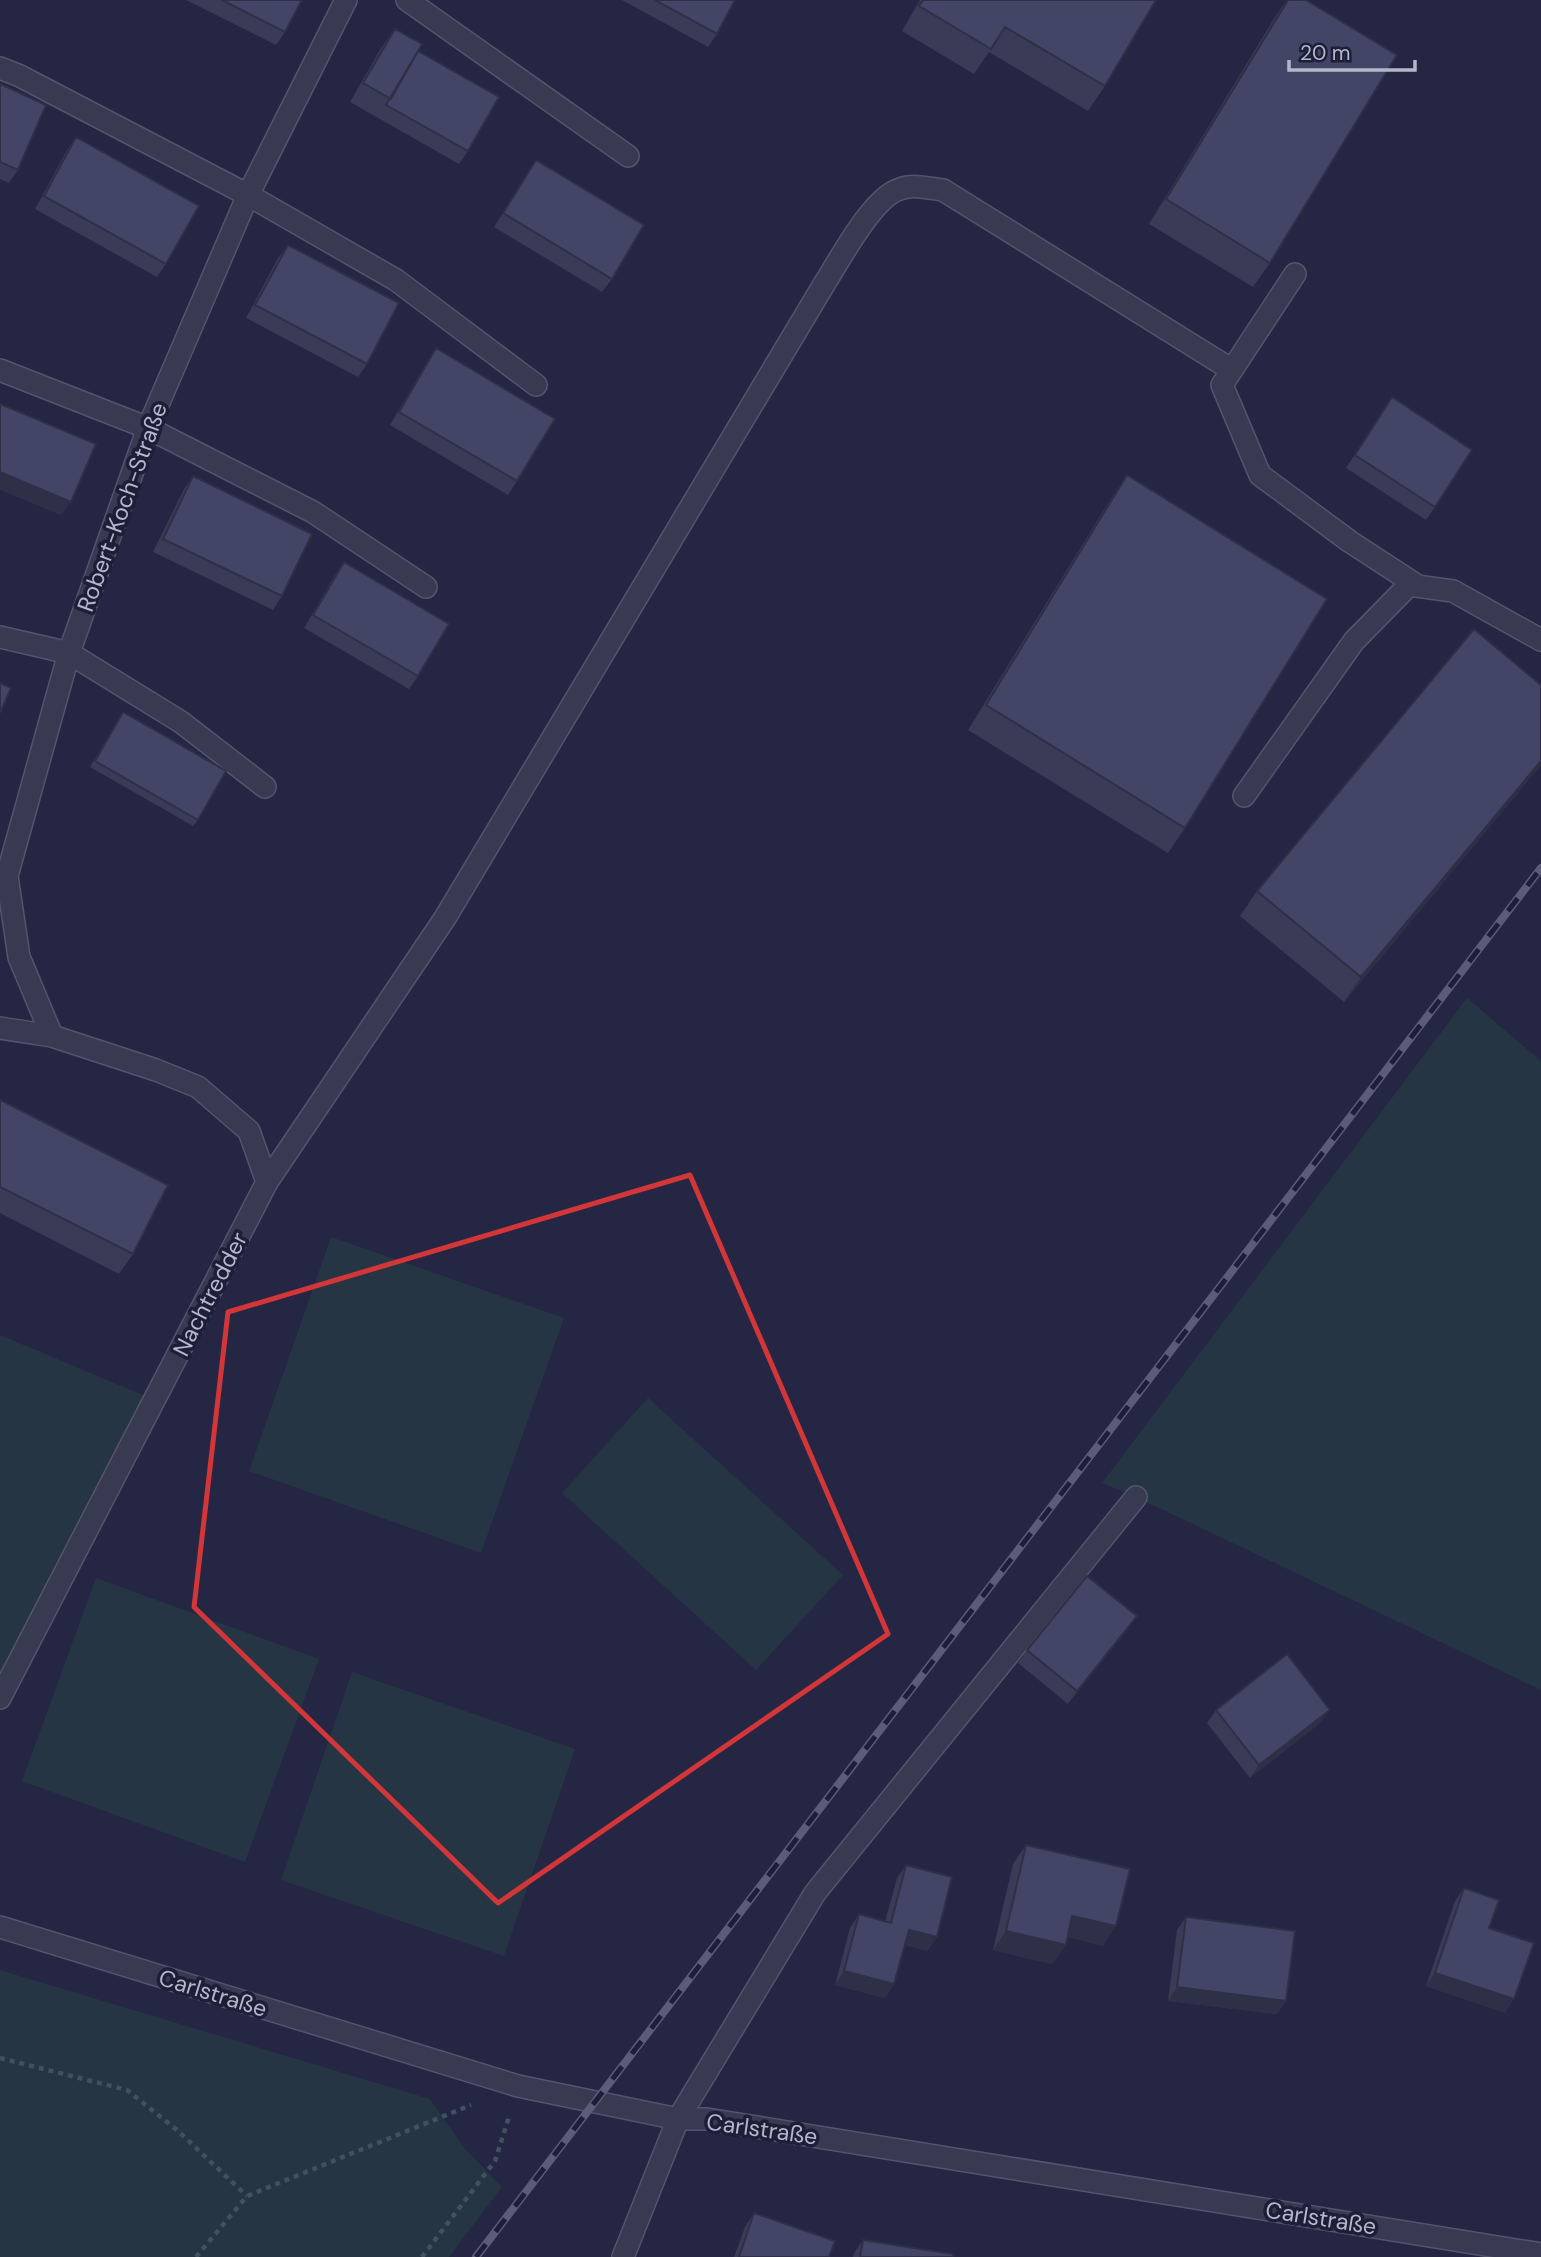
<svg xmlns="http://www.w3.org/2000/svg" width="1541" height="2257" font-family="'DM Sans',sans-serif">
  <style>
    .green { fill: #263544 }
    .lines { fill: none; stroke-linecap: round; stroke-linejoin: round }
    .service-casing { stroke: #53546d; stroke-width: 24 }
    .minor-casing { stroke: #53546d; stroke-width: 24 }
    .path { stroke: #41515e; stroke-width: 4.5; stroke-dasharray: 5 5; stroke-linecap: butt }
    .service { stroke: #383a52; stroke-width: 21 }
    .minor { stroke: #383a52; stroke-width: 21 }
    .rail-casing { stroke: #5a5c7a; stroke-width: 8 }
    .rail { stroke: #1d1e38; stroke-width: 5; stroke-dasharray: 16; stroke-linecap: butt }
    .wall { fill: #393b57 }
    .shaded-wall { fill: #2e3047 }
    .building { fill: #424565; stroke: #2e3047; stroke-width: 2 }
    .marked { fill: none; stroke: #d33638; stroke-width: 5; stroke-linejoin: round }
    .labels { text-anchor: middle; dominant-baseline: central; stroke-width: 7; stroke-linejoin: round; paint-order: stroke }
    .street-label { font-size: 23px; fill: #b5b6cc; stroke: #1d1e38 }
  </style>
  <rect width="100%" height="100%" fill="#242643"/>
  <path class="green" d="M1467,998L1541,1061V1690L1136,1497L1102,1483Z
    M331,1237L564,1318L481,1553L249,1471Z
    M0,1335L155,1400L0,1698Z
    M648,1398L843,1575L756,1670L562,1493Z
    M96,1578L319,1659L245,1862L22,1781Z
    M352,1672L575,1749L504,1956L281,1880Z
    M0,1970L430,2099L465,2149L502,2187L449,2257H0Z"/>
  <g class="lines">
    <g class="service-casing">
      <path id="service" d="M407,0L628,156
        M0,68L20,76L248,195L396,280L536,385
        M1295,274L1222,385L1260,475L1349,541L1418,586
        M0,370L148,428L313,512L426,587
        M0,637L69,653L181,722L265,787
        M1244,796L1354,641L1409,585L1453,591L1541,640
        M267,1182L445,918L826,281C842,256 873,197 900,189C913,184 929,188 943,190L1232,370
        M678,2119L815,1893L1136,1497"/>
    </g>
    <g class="minor-casing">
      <path id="minor" d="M0,1028L52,1036L156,1070L198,1087L249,1131L267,1182L0,1698
        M52,1036L19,957L7,876L69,653L148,428L248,195L346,0
        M0,1927L518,2086L678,2119H707L1541,2254
        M623,2257L678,2119"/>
    </g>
    <path class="path" d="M0,2058L127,2090L177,2130L247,2196
      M196,2257L247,2196L471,2105
      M422,2257L495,2161L509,2117"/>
    <use href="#service" class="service"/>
    <use href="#minor" class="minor"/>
    <g class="rail-casing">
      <path id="rail" d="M476,2257L1541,868"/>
    </g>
    <use href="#rail" class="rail"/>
  </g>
  <path class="wall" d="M186,0H302L285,32L276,45Z
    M622,0H735L717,34L708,47Z
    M920,0H1156L1105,86L1088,111L989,52L974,74L902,31Z
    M1287,0H1306L1270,263L1253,287L1149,224L1275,17Z
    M395,29L418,51L468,151L459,164L350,102L381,48Z
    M0,84L18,170L9,183L0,179Z
    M76,137L166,264L157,277L35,209L67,150Z
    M536,160L612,279L602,292L494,227Z
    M288,245L367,364L358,377L246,318L278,258Z
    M436,348L517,481L508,495L390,425L427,362Z
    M1392,397L1435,507L1426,520L1346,468Z
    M1127,475L1185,828L1168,853L968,730L1110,500Z
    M193,476L282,596L273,610L153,552L184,489Z
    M344,562L418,676L409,689L304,628L335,575Z
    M123,712L198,820L193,826L90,767Z
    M1541,765L1344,1002L1240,916L1257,891Z
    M0,1100L133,1254L119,1274L0,1213Z
    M1128,1629L1068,1704L1018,1663L1027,1650Z
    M1216,1710L1320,1723L1250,1778L1207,1723Z
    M1026,1845L1103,1946L1068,1937L1066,1945L1052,1964L993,1950L1013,1864Z
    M906,1865L937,1937L927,1951L905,1945L894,1984L885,1998L835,1985L850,1928L859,1914L885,1922L897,1878Z
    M1464,1888L1489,1928L1505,2013L1426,1986L1455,1901Z
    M1186,1917L1286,2001L1277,2014L1168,2001L1177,1930Z
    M754,2213L829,2257H734L745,2227Z
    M863,2240L953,2257H853L854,2253Z"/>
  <path class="shaded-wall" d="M0,472L71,502L61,515L0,490Z
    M1541,761V765L1344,1002L1361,977Z
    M1137,1616L1128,1629L1068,1704L1077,1691Z
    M1330,1710L1320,1723L1250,1778L1259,1765Z
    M1072,1916L1116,1926L1103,1946L1059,1935Z
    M909,1930L937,1937L927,1951L900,1944Z
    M1006,1931L1066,1945L1052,1964L993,1950Z
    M844,1971L894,1984L885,1998L835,1985Z
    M1435,1973L1514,1999L1505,2013L1426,1986Z
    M1177,1987L1286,2001L1277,2014L1168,2001Z"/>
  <path class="building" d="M222,0H302L285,32Z
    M655,0H735L717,34Z
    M923,0H1156L1105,86L1005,27L991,49L919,6Z
    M1288,0H1306L1397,55L1270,263L1166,199Z
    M395,29L422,44L391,99L363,83Z
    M418,51L499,97L468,151L386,105Z
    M0,84L46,105L18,170L0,162Z
    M76,137L199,206L166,264L44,196Z
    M536,160L644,225L612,279L503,213Z
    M288,245L399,303L367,364L255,305Z
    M436,348L555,419L517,481L399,412Z
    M1392,397L1472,450L1435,507L1355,455Z
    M0,404L96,444L71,502L0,472Z
    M1127,475L1327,599L1185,828L986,705Z
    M193,476L312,534L282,596L163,539Z
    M344,562L449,624L418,676L313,615Z
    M1474,629L1541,685V761L1361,977L1257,891Z
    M0,683L11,688L0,713Z
    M123,712L226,771L198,820L95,761Z
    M0,1100L168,1185L133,1254L0,1187Z
    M1087,1576L1137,1616L1077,1691L1027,1650Z
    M1287,1654L1330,1710L1259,1765L1216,1710Z
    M1026,1845L1130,1869L1116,1926L1072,1916L1066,1945L1006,1931Z
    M906,1865L952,1877L937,1937L909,1930L894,1984L844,1971L859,1914L891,1923Z
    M1464,1888L1499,1900L1489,1928L1534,1943L1514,1999L1435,1973Z
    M1186,1917L1295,1931L1286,2001L1177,1987Z
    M754,2213L835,2241L829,2257H739Z
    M863,2240L953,2254V2257H860Z"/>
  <path class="marked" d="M690,1175L888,1634L498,1903L194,1607L228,1312Z"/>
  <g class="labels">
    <g class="street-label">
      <text transform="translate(122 507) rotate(-70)">Robert-Koch-Straße</text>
      <text transform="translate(210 1294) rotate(-63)">Nachtredder</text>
      <text transform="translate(213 1993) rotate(17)">Carlstraße</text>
      <text transform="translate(762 2129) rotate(8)">Carlstraße</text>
      <text transform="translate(1321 2218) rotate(9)">Carlstraße</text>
    </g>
  </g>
  <path d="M1289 60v10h126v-10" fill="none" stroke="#b5b6cc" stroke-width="3.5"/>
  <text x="1300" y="60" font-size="21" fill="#b5b6cc" stroke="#1d1e38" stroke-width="5" paint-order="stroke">20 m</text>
</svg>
